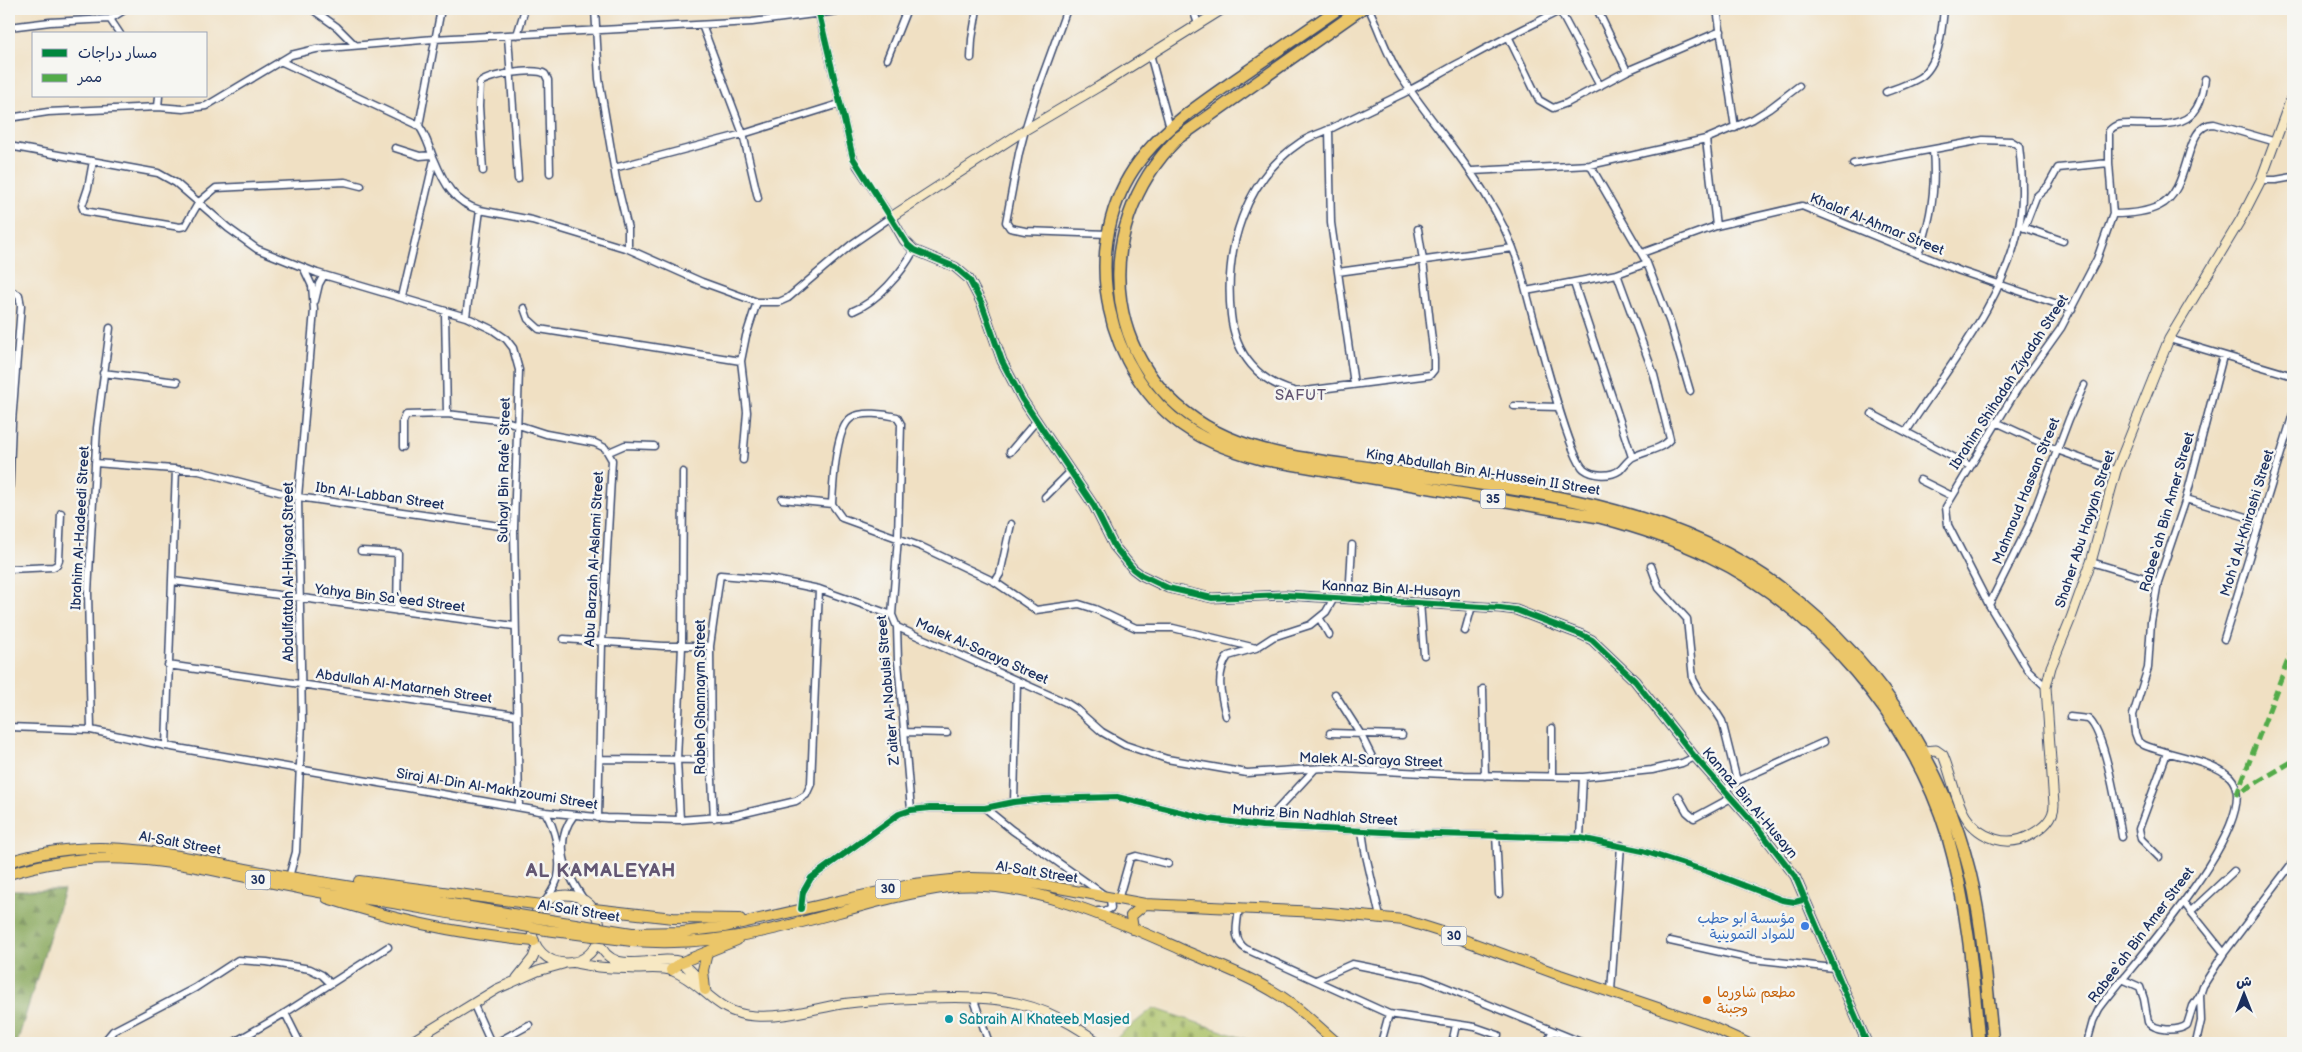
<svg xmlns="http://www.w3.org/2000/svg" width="2302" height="1052" font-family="'Balsamiq Sans','Playpen Sans Arabic',sans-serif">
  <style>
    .forest { fill: url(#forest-firs); stroke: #526b5c }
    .cemetery { fill: url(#cemetery-stones); stroke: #637862 }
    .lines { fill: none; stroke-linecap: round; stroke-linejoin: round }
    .street-casing { stroke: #3b4a6d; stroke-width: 9 }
    .secondary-casing { stroke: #3b4a6d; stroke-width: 11 }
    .primary-casing { stroke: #3b4a6d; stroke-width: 12 }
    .highway-casing { stroke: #3b4a6d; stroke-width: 14 }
    .street { stroke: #fff; stroke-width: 6 }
    .secondary { stroke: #f7e8c3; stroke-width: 9 }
    .primary { stroke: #ebc669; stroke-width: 10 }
    .highway { stroke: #ebc669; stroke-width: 11 }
    .primary-bridge-casing { stroke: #3b4a6d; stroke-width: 12; stroke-linecap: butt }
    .primary-bridge { stroke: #ebc669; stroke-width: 10 }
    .quiet { stroke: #52ab49; stroke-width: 5; stroke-dasharray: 10 5; stroke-linecap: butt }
    .cycleway-casing { stroke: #f6f6f2; stroke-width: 9 }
    .cycleway { stroke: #00873e; stroke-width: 6 }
    .shop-dot { fill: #3f7fe0; stroke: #f6f6f2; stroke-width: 2 }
    .food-dot { fill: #e8710a; stroke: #f6f6f2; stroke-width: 2 }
    .culture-dot { fill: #0f9aa8; stroke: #f6f6f2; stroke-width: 2 }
    .labels { text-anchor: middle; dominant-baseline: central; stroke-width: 5; stroke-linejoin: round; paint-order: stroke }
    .shield { fill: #f6f6f2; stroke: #5d6b8a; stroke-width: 1 }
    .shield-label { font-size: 12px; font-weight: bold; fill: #1b2f5e }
    .street-label { font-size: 14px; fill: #1b2f5e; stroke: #f6f6f2 }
    .shop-label { font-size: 14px; fill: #366cbe; stroke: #f6f6f2; text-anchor: end }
    .food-label { font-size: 14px; fill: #c56008; stroke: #f6f6f2; text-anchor: start }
    .culture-label { font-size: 14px; fill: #0d838f; stroke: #f6f6f2; text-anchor: start }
    .neighbourhood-label { font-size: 15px; letter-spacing: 1px; fill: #635773; stroke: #f6f6f2 }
    .district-label { font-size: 19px; font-weight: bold; letter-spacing: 1px; fill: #635773; stroke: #f6f6f2 }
  </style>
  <defs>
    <pattern id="forest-firs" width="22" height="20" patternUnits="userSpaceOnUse" patternTransform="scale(1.25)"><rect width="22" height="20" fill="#88a75b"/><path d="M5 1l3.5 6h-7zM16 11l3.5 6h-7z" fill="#6e884e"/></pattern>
    <pattern id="cemetery-stones" width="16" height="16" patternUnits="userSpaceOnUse" patternTransform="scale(1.25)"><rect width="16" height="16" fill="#abc166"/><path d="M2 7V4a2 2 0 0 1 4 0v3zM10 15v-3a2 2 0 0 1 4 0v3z" fill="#8a9d57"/></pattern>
  </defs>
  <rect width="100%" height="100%" fill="#f6f6f2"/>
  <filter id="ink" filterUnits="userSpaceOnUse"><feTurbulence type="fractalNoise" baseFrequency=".02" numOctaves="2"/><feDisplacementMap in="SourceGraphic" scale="10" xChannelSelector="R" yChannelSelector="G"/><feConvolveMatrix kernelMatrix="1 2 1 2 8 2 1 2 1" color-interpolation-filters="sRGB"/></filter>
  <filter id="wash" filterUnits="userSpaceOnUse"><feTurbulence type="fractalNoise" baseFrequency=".0096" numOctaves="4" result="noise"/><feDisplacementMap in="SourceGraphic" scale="20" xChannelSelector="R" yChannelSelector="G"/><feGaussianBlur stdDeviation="1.12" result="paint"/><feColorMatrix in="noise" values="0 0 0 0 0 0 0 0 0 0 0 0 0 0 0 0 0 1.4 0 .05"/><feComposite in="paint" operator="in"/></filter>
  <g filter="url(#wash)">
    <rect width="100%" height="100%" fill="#f0e0c3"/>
    <path class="forest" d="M9,890H64L17,1043H9Z"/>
    <path class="cemetery" d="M1153,1008L1249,1040L1250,1043H1110Z"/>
  </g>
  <g filter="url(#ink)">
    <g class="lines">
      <g class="street-casing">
        <path id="street" d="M312,9L337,27L354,44
          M595,9L599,79L616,179L628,229V249
          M1067,9L1036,94L1025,130L1019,153L1006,222L1010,228L1025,231L1108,234
          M1193,9L1198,24
          M1369,9C1380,31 1387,56 1401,77C1442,138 1496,192 1519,265C1528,296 1567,455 1584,469C1593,476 1610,477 1620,470C1624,466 1628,460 1633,457C1644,451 1662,450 1670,439L1654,375L1617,274
          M1597,9L1627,71
          M1717,9L1735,128
          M1560,11L1600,86
          M110,19L126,9
          M702,25L743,134L758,198
          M9,27L50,22L110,19L120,34
          M517,35L525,9
          M508,36L518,179
          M1508,36L1539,100L1553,108L1567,103L1627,71L1721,31
          M1150,54L1170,128
          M971,58L972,39L977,9
          M887,59L907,9
          M280,61L419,126C427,137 429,148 434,159C444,183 454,203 480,210L466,317
          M1886,92C1897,88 1909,84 1919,78C1939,66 1942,30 1944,9
          M158,107L159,96
          M9,118L48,112L158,107L183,109L206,106L291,55L316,49L434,39L752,22L853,9
          M419,126L441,9
          M1329,129L1331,223L1354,384
          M1706,139L1716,226
          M9,146L158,173L176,183L228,228L257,249L317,273L466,317L493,330L506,339L513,348L519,370L514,528L519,807
          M395,148L420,156L432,155
          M93,161L88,188L82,206L84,211L180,227L185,226L199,202L216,188L345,182L361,186
          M1853,164L1983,140L2011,141L2019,146C2022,171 2024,201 2019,226C2004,302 1947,368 1906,432
          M1590,165L1647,263L1670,323L1690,391
          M614,168L743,134L839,104
          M483,171L479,106L480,83C488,75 536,67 545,74L548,80L550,173
          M1472,171L1590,165L1706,139L1753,119L1769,109L1799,86
          M2261,180H2276L2293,177
          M480,210L532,220L628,249L702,282L757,302H779L788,298L852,244L891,217L857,166L852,154L818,10
          M2113,214C2129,214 2145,213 2159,206C2193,190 2182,124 2214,124L2276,142
          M2020,226L2063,241
          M2024,228L2036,197L2048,186L2058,168L2109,163
          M1418,229L1423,260L1434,359V370L1430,375L1297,392C1259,383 1235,354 1231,315C1224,249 1244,180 1301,142C1310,136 1322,133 1332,128C1358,115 1384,103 1410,90C1428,81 1445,70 1463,61C1496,42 1530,26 1563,9
          M1642,253L1716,226L1802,206L1960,271L2072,309
          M1918,254C1932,220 1936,186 1933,150
          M1338,272L1513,248
          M1574,283L1632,457
          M9,290L19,295L21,306L12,422L9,500
          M1526,291L1617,274L1647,263
          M402,297L434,160
          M315,301L319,284L324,275
          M524,308L528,319L539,329L741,361
          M853,311C878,301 901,274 914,250
          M445,312L447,414L506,421L546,434L595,443L605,448L612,460L602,642L598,818
          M2169,339L2293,376
          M103,373L177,382
          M1514,406L1559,407
          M1872,414L1970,466
          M1996,422L2057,450L2116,471
          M403,447V422L406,415L447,414
          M609,452L625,445L654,446
          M1010,452L1037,420
          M743,460L747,412L741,361L746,336L757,302
          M95,463L199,471L298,497L514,528
          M1920,480L1952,496
          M1045,497L1070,472
          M782,499L832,504
          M2186,499L2260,521
          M361,551L398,553L397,611
          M2091,562L2158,582
          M1651,566L1659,588L1687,619L1693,679L1700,692L1715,710L1722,721L1737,781
          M9,569L53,567L57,565L59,560L61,513
          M173,581L514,626
          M995,582L1036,610L1079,604L1095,609L1136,628H1173L1256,648
          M1349,599L1352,545
          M1420,602L1424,655
          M1989,605L2029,525L2069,419L2084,385
          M1320,619L1329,635
          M897,627L1065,702L1076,709L1102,732L1125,745L1167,759L1247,773L1324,768L1464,775L1583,777L1652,770L1682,763L1695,757
          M1465,631L1472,606
          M564,639L663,646H710
          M2224,639L2293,414
          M168,665L516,715
          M2046,687L2028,670L1989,605L1948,525L1946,507L2016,391L2061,328L2097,259L2113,214L2109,163V131C2115,124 2121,124 2130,124C2148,124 2177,128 2191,115C2201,107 2203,90 2205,79
          M1483,689L1485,776
          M1335,694L1360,733L1379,771
          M1226,716C1221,696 1215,674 1228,656L1256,648L1273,637L1310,625L1326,612L1334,598
          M2070,717L2088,719C2105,730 2118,814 2122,837
          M9,727L91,730L166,746L477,800L545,812L607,818L680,820L732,816L796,801L806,795L811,784L819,589
          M91,730L88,593L97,428L110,328
          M905,732L947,733
          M1330,733L1402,735
          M166,746L176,469
          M600,759L711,760
          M1552,776V728
          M1725,790L1737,781L1824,742
          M1678,796L1687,812L1694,818L1731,798
          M1014,802L1017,682
          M985,808L1012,830L1110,899L1111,908L1105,911H1098
          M911,810L898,661L897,627L892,615L898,537L901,424L897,417C885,414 861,411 851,418C835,429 833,485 832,504L842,518L922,547L995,582L1000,574L1011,524
          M545,812C555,827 562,858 558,877C556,886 550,894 545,902
          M574,815C552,844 566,873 584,900
          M714,818L711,760L710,646L720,575L770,579L819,589L892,615
          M680,820L677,760L682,646L683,472
          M1262,826L1315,769
          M1362,831L1365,851L1380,917
          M1496,834L1499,894
          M1580,838L1583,777
          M2159,857L2141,839L2139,829L2167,753
          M289,877L296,852L302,721L298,497L314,310L312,286L304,269
          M1118,900L1130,858L1136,856L1168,864
          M2184,903L2224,953
          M1239,907C1238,921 1231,940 1246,949L1389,1014L1475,1027L1498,1035
          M801,909L803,892L811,878L899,814L911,810L930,808H985L1014,802L1044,799L1117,797L1209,819L1262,826L1404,833L1580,838L1643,851L1709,872L1782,900L1795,902L1806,899
          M2191,911L2234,871
          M1670,941L1752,959L1834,968
          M2122,979L2140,987L2144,999L2148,1022C2156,1031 2177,1032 2187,1025L2193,1006L2200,995
          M1316,980L1352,964L1423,978L1583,1043
          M1611,991L1621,845
          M973,997L989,1043
          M473,1003L491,1043
          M285,1013L300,1043
          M103,1043L113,1031L195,988L238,960L267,962L310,969L322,975L330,983
          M233,1043L285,1013L388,947
          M496,1043L529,1025
          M1381,1043L1389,1014
          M1452,1043L1456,1025
          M1547,1043L1552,1032
          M2087,1043L2093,1021L2099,1009C2124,973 2270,818 2230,777C2213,760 2167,755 2144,745L2138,741L2135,733L2133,715L2148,668L2151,622L2158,582L2186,499L2223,356
          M2196,1043L2201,1021L2200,995L2203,986L2224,953L2293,862"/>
      </g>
      <g class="secondary-casing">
        <path id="secondary" d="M1223,9L1098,87L1025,130L891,217L904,240L914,250L955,267L969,279L982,304L1002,361L1022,399L1094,506L1114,546L1133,569L1141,575L1168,588L1212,598L1285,595L1500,608L1516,610L1582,635L1592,640L1635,681L1695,757L1758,828L1795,876L1867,1043
          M1924,751L1936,750L1943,755C1957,788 1956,827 1995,839C2008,843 2021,841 2032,834C2043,828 2054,818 2054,805L2046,687L2051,667L2071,618L2091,562L2116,471L2169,339L2241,219L2261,180L2293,93
          M532 929a34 34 0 1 1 68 0a34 34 0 1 1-68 0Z
          M598,940C611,980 654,953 682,962L695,975L706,991
          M572,962C593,968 614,968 636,969C648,969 662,967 673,971C705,984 715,1014 755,1016C784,1018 813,1009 841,1004C870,1000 899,999 928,998C998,996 1041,999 1099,1043
          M517,978L533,958L537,947
          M409,1043L497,989L538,971L563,964"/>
      </g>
      <g class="primary-casing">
        <path id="primary" d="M9,862C108,830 191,861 289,877C362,888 434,901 506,913
          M9,874C117,839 202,870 308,890C334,895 361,898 387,902C427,909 467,917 507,923
          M359,881L542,905
          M327,898C394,920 464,935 534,941
          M594,909L673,918L740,919
          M1133,929L1131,916L1145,904
          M632,933L682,932L724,927L914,884L970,878L1010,879L1145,904L1319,912L1404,920L1442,932L1560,975L1705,1024L1747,1043
          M632,941C675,944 718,941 760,932C823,919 884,896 948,887C1024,877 1114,920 1183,950C1215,964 1249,976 1279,995C1300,1008 1318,1027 1337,1043
          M671,970L682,962L737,940
          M705,990L703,970L707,953"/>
      </g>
      <g class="highway-casing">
        <path id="highway" d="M1338,9C1302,34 1265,59 1229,84C1199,105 1168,126 1145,154C1080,231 1098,354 1172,417C1198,439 1229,450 1261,459L1599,517C1637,527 1674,539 1709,556C1816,607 1913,721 1947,834C1967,902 1973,973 1979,1043
          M1361,9L1178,138C1085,231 1102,381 1227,437C1270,456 1323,461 1370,468C1510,490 1664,499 1781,588C1885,666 1957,783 1978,912C1985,955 1988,999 1993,1043"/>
      </g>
      <use href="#street" class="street"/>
      <use href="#secondary" class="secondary"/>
      <use href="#primary" class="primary"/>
      <use href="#highway" class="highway"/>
      <g class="primary-bridge-casing">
        <path id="primary-bridge" d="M506,913L632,933
          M507,923L546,930L632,941"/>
      </g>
      <use href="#primary-bridge" class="primary-bridge"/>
      <path class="quiet" d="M2293,647L2237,794L2293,761"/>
      <g class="cycleway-casing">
        <path id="cycleway" d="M818,9L853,158L908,245L914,250L955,267L969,279L982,304L1002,361L1022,399L1094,506L1114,546L1133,569L1141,575L1168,588L1212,598L1285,595L1500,608L1516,610L1582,635L1592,640L1635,681L1695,757L1758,828L1795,876L1867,1043
          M801,909L803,892L811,878L899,814L911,810L930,808H985L1014,802L1044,799L1117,797L1209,819L1262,826L1404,833L1580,838L1643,851L1709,872L1782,900L1795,902L1806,899"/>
      </g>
      <use href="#cycleway" class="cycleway"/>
    </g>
  </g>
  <circle class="shop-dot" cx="1805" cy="926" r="5"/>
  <circle class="food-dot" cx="1707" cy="1000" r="5"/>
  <circle class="culture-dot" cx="949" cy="1019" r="5"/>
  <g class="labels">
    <g class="shield">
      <rect x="1480.5" y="489.5" width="25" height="19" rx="4"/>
      <rect x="245.5" y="870.5" width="25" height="19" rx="4"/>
      <rect x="875.5" y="879.5" width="25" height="19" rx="4"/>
      <rect x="1441.5" y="926.5" width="25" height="19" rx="4"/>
    </g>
    <g class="shield-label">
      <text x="1493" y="499">35</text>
      <text x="258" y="880">30</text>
      <text x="888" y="889">30</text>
      <text x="1454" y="936">30</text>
    </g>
    <g class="street-label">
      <text transform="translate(1877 224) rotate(22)">Khalaf Al-Ahmar Street</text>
      <text transform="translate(2009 382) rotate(-57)">Ibrahim Shihadah Ziyadah Street</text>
      <text transform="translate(504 470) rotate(-89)">Suhayl Bin Rafe‘ Street</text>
      <text transform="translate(1483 472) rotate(9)">King Abdullah Bin Al-Hussein II Street</text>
      <text transform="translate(2026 491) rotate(-68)">Mahmoud Hassan Street</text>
      <text transform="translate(380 496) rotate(8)">Ibn Al-Labban Street</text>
      <text transform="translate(2167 512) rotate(-74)">Rabee‘ah Bin Amer Street</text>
      <text transform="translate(2247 523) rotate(-73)">Moh‘d Al-Khirashi Street</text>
      <text transform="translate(80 528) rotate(-87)">Ibrahim Al-Hadeedi Street</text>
      <text transform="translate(2085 529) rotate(-72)">Shaher Abu Hayyah Street</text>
      <text transform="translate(594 559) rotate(-87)">Abu Barzah Al-Aslami Street</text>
      <text transform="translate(288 572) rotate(-90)">Abdulfattah Al-Hiyasat Street</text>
      <text transform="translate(1391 589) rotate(3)">Kannaz Bin Al-Husayn</text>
      <text transform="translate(390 598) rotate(7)">Yahya Bin Sa‘eed Street</text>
      <text transform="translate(982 651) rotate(24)">Malek Al-Saraya Street</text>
      <text transform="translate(404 686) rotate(8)">Abdullah Al-Matarneh Street</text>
      <text transform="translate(888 690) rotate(-95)">Z‘aiter Al-Nabulsi Street</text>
      <text transform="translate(700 697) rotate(-90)">Rabeh Ghannaym Street</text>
      <text transform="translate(1371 760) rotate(2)">Malek Al-Saraya Street</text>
      <text transform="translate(497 789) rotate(9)">Siraj Al-Din Al-Makhzoumi Street</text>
      <text transform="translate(1750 803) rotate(50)">Kannaz Bin Al-Husayn</text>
      <text transform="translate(1315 815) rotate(4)">Muhriz Bin Nadhlah Street</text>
      <text transform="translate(180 843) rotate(10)">Al-Salt Street</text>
      <text transform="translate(1037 872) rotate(9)">Al-Salt Street</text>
      <text transform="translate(579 911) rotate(9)">Al-Salt Street</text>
      <text transform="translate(2141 935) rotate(-53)">Rabee‘ah Bin Amer Street</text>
    </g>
    <g class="shop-label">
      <text x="1795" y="918">مؤسسة ابو حطب<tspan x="1795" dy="16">للمواد التموينية</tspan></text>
    </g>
    <g class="food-label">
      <text x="1717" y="992">مطعم شاورما<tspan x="1717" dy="16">وجبنة</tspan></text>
    </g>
    <g class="culture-label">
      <text x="959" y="1019">Sabraih Al Khateeb Masjed</text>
    </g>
    <g class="neighbourhood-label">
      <text x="1301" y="395">SAFUT</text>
    </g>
    <g class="district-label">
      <text x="601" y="871">AL KAMALEYAH</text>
    </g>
  </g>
  <rect width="2302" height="1052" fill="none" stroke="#f6f6f2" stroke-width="30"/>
  <rect x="32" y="32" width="175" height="65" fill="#f6f6f2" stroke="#9ea6b7"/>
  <rect x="42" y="49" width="25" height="8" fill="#00873e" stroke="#9ea6b7"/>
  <text x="78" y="58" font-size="15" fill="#1b2f5e">مسار دراجات</text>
  <rect x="42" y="74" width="25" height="8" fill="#52ab49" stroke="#9ea6b7"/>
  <text x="78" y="82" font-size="15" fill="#1b2f5e">ممر</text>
  <g transform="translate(2244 994)" stroke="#f6f6f2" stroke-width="4" paint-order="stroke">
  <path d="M0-4L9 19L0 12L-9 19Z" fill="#1b2f5e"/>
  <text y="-8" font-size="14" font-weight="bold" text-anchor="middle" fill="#1b2f5e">ش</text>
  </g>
</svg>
